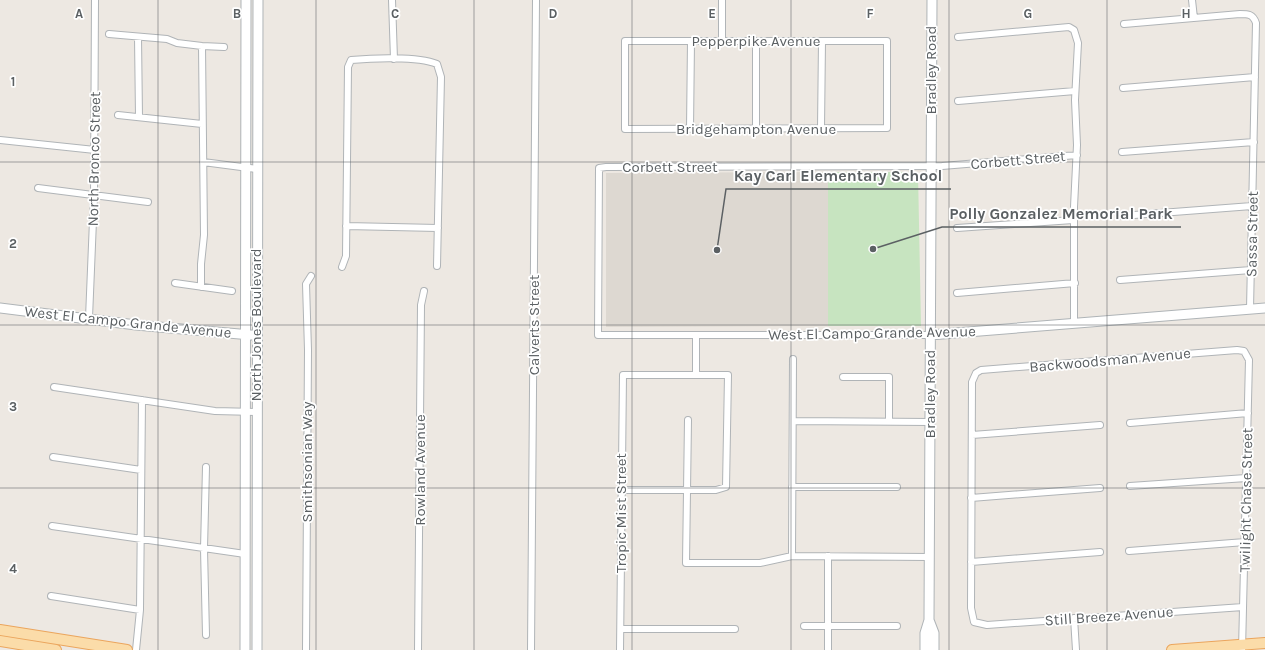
<svg xmlns="http://www.w3.org/2000/svg" width="1265" height="650" font-family="Karla,sans-serif">
  <style>
    .education { fill: #ddd8d1 }
    .green { fill: #c7e4c0 }
    .lines { fill: none; stroke-linecap: round; stroke-linejoin: round }
    .street-casing { stroke: #b0b4b7; stroke-width: 8 }
    .secondary-casing { stroke: #afb4b7; stroke-width: 11 }
    .primary-casing { stroke: #eba55d; stroke-width: 12 }
    .street { stroke: #fff; stroke-width: 6 }
    .secondary { stroke: #fff; stroke-width: 9 }
    .primary { stroke: #fbdca9; stroke-width: 10 }
    .grid { fill: none; stroke: #5b6063; stroke-width: 1; stroke-opacity: 0.55 }
    .labels { text-anchor: middle; dominant-baseline: central; stroke-width: 3.5; stroke-linejoin: round; paint-order: stroke }
    .street-label { font-size: 15px; fill: #5b6063; stroke: #fff }
    .grid-label { font-size: 13px; text-anchor: middle; font-weight: bold; fill: #5b6063; stroke: #fff; stroke-width: 3.5; stroke-linejoin: round; paint-order: stroke }
    .leader { fill: none; stroke: #5b6063; stroke-width: 1.5 }
    .callout-dot { fill: #5b6063; stroke: #fff; stroke-width: 1.5 }
    .callout-label { font-size: 16px; text-anchor: middle; font-weight: bold; fill: #5b6063; stroke: #fff; stroke-width: 3.5; stroke-linejoin: round; paint-order: stroke }
  </style>
  <rect width="100%" height="100%" fill="#ede8e2"/>
  <path class="education" d="M828,172V326L606,327V173Z"/>
  <path class="green" d="M828,172H918L921,326H828Z"/>
  <g class="lines">
    <g class="street-casing">
      <path id="street" d="M392,0L394,59
        M722,0V41
        M1192,0L1194,18
        M1124,24L1240,14C1248,14 1253,14 1256,23L1250,309
        M109,34L167,39L177,43L202,46L224,47
        M138,37L139,117
        M958,37L1069,27L1074,30L1078,43L1075,100L1077,145L1074,207V323
        M625,41H887V128L625,129Z
        M1123,88L1255,77
        M958,101L1075,91
        M118,115L202,124
        M821,128L822,41
        M690,129L691,41
        M756,129V41
        M0,140L95,150
        M1122,152L1254,142
        M203,162L257,169
        M38,188L148,202
        M1121,216L1252,206
        M346,226L438,228
        M957,228L1073,220
        M342,267L346,256L348,67L351,60C373,58 417,56 437,64L441,77L437,266
        M1120,280L1251,270
        M175,283L232,291
        M201,287V264L204,235L202,46
        M957,293L1075,283
        M89,318L94,196L95,0
        M930,335H598L599,168L606,167L942,166L1077,155
        M696,374V335
        M843,377H889V421
        M54,387L215,411L256,412
        M688,420L686,563H760L792,556L929,557
        M793,421L930,422
        M1130,423L1248,413
        M972,435L1100,425
        M53,457L141,470
        M206,467L204,549L206,635
        M1130,486L1246,478
        M792,487H897
        M971,498L1100,488
        M52,526L245,554
        M1129,551L1245,542
        M792,556L793,359
        M971,562L1100,552
        M51,596L140,610
        M1074,618L1076,650
        M804,626H897
        M621,629H735
        M136,650L140,610L142,400
        M306,650L308,350L306,284L311,276
        M418,650L421,305L424,291
        M531,650L536,0
        M620,650L623,375H728L726,487L716,490H621
        M828,650V556
        M1242,650L1249,360L1244,351L1237,350L981,370L976,373L972,382L971,608L974,622L987,625L1243,607"/>
    </g>
    <g class="secondary-casing">
      <path id="secondary" d="M0,308L136,325L251,335
        M930,335L1265,308
        M929,620L934,633V650
        M245,650L246,0
        M257,650L258,0
        M925,650V633L929,620L932,0"/>
    </g>
    <g class="primary-casing">
      <path id="primary" d="M0,630L127,650
        M0,641L56,650
        M1172,650L1265,643"/>
    </g>
    <use href="#street" class="street"/>
    <use href="#secondary" class="secondary"/>
    <use href="#primary" class="primary"/>
  </g>
  <path class="grid" d="M158,0V650M316,0V650M474,0V650M632,0V650M791,0V650M949,0V650M1107,0V650M0,162H1265M0,325H1265M0,488H1265"/>
  <g class="labels">
    <g class="street-label">
      <text x="756" y="41">Pepperpike Avenue</text>
      <text transform="translate(931 70) rotate(-90)">Bradley Road</text>
      <text x="756" y="129">Bridgehampton Avenue</text>
      <text transform="translate(94 159) rotate(-89)">North Bronco Street</text>
      <text transform="translate(1018 160) rotate(-5)">Corbett Street</text>
      <text x="670" y="167">Corbett Street</text>
      <text transform="translate(1252 234) rotate(-89)">Sassa Street</text>
      <text transform="translate(128 322) rotate(6)">West El Campo Grande Avenue</text>
      <text transform="translate(256 325) rotate(-90)">North Jones Boulevard</text>
      <text transform="translate(534 325) rotate(-90)">Calverts Street</text>
      <text transform="translate(872 333) rotate(-1)">West El Campo Grande Avenue</text>
      <text transform="translate(1110 360) rotate(-5)">Backwoodsman Avenue</text>
      <text transform="translate(930 394) rotate(-90)">Bradley Road</text>
      <text transform="translate(307 462) rotate(-90)">Smithsonian Way</text>
      <text transform="translate(420 470) rotate(-90)">Rowland Avenue</text>
      <text transform="translate(1246 500) rotate(-89)">Twilight Chase Street</text>
      <text transform="translate(621 513) rotate(-90)">Tropic Mist Street</text>
      <text transform="translate(1109 616) rotate(-4)">Still Breeze Avenue</text>
    </g>
  </g>
  <g class="grid-label">
    <text x="79" y="18">A</text>
    <text x="237" y="18">B</text>
    <text x="395" y="18">C</text>
    <text x="553" y="18">D</text>
    <text x="712" y="18">E</text>
    <text x="870" y="18">F</text>
    <text x="1028" y="18">G</text>
    <text x="1186" y="18">H</text>
    <text x="13" y="86">1</text>
    <text x="13" y="248">2</text>
    <text x="13" y="411">3</text>
    <text x="13" y="573">4</text>
  </g>
  <path class="leader" d="M717 250L726 189H951M873 249L942 227H1181"/>
  <g class="callout-dot">
    <circle cx="717" cy="250" r="4"/>
    <circle cx="873" cy="249" r="4"/>
  </g>
  <g class="callout-label">
    <text x="838" y="181">Kay Carl Elementary School</text>
    <text x="1061" y="219">Polly Gonzalez Memorial Park</text>
  </g>
</svg>
